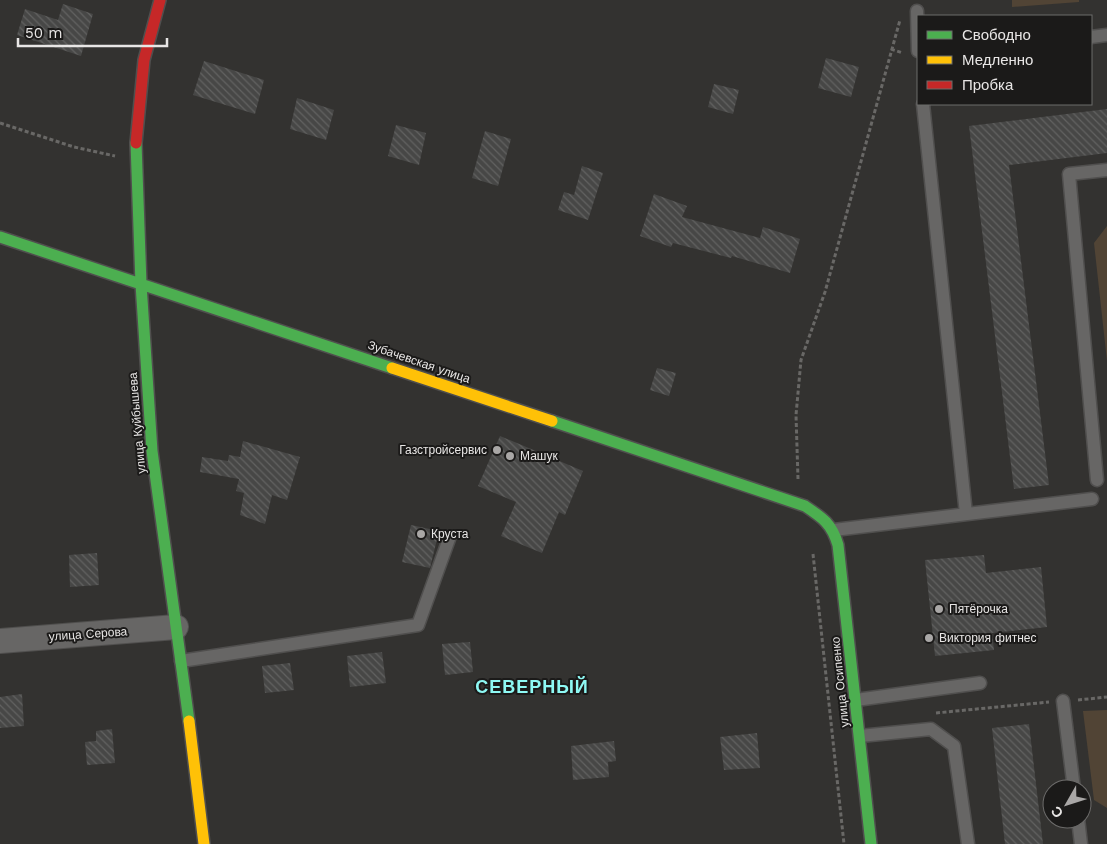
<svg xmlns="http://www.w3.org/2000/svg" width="1107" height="844" font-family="'Work Sans',sans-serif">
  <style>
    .park { fill: #514435 }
    .building { fill: url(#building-back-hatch) }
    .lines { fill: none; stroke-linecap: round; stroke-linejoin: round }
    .lane-casing { stroke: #504f4e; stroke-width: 15 }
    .street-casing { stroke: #504f4e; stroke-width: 26 }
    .fast-casing { stroke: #504f4e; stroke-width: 14 }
    .slow-casing { stroke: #504f4e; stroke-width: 14 }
    .jam-casing { stroke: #504f4e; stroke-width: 14 }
    .path { stroke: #696866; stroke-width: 3; stroke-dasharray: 4 2.5; stroke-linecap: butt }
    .lane { stroke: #676665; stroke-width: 12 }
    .street { stroke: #676665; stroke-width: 24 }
    .fast { stroke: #4caf50; stroke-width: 11 }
    .slow { stroke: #ffc107; stroke-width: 11 }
    .jam { stroke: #c62828; stroke-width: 11 }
    .poi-dot { fill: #a9a7a6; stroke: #1b1a19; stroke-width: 2 }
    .labels { text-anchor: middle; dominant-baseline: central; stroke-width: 4; stroke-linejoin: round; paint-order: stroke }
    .street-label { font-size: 12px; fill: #e8e6e5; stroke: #1b1a19 }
    .poi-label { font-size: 12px; fill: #e8e6e5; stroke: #1b1a19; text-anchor: start }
    .district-label { font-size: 18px; font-weight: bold; letter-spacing: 1px; fill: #8ef9f4; stroke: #1b1a19 }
  </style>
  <defs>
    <pattern id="building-back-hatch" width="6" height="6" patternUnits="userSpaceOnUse" patternTransform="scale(1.25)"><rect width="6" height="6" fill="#474746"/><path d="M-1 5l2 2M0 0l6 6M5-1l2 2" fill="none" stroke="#626261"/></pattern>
  </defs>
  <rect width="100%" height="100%" fill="#333230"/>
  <path class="park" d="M1012,0H1079V2L1012,7Z
    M1107,226V361L1094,243Z
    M1107,710V808L1094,800L1083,711Z"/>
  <path class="building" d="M63,4L93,14L81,56L17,35L25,9L58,20Z
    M826,58L859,67L851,97L818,88Z
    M204,61L264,80L255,114L193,95Z
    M714,84L739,90L733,114L708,107Z
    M297,98L334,110L326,140L290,129Z
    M1107,109V153L1009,165L1049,485L1014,489L969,126Z
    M396,125L426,133L419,165L388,156Z
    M485,131L511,139L498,186L472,178Z
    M582,166L603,173L588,220L558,210L564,192L574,195Z
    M654,194L687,206L682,217L760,238L763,227L800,239L790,273L732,256L731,258L673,243L671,247L640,236Z
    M657,368L676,373L669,396L650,390Z
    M500,436L583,471L565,515L559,512L542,553L501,536L516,502L478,486Z
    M243,441L300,457L287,500L272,495L265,524L240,515L244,493L236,491L239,479L200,472L202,457L228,461L229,455L240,457Z
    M411,525L439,531L430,568L402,562Z
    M97,553L99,585L70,587L69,555Z
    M984,555L986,573L1041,567L1047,627L992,633L994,650L935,656L925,560Z
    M470,642L473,672L445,675L442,644Z
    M382,652L386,683L350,687L347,656Z
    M290,663L294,690L265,693L262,666Z
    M22,694L24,726L0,728V697Z
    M1029,724L1043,844H1005L992,728Z
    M112,729L115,763L87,765L85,742L96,741V731Z
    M757,733L760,768L724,770L720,737Z
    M614,741L616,761L608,762L609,777L573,780L571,746Z"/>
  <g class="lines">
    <g class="lane-casing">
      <path id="lane" d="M917,11L918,51
        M1091,37L1107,35
        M923,104L966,514
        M1097,480L1069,174L1107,170
        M834,530L1092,499
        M181,661L418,625L449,539
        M856,700L980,683
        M1063,701L1074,789
        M860,736L931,729L954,746L968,844
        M1078,819L1081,844"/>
    </g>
    <g class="street-casing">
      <path id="street" d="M0,641L176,627"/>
    </g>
    <g class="fast-casing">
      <path id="fast" d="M136,143L141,284L152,451L189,721
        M0,237L392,368
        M552,421L805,506C823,518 832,524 838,545L871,844"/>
    </g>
    <g class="slow-casing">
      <path id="slow" d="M392,368L552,421
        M189,721L204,844"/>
    </g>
    <g class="jam-casing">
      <path id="jam" d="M136,143L144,60L160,0"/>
    </g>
    <path class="path" d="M891,49L903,53
      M0,123L74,147L115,156
      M798,479L796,415L801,360L825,292L900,20
      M813,554L844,844
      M1078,700L1107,697
      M936,713L1049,702"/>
    <use href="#lane" class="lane"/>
    <use href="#street" class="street"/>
    <use href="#fast" class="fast"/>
    <use href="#slow" class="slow"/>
    <use href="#jam" class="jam"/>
  </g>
  <g class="poi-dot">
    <circle cx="497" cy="450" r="5"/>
    <circle cx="510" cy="456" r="5"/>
    <circle cx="421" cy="534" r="5"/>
    <circle cx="939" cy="609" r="5"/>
    <circle cx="929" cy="638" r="5"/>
  </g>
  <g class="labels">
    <g class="street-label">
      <text transform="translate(419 362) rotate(19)">Зубачевская улица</text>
      <text transform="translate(137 423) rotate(-95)">улица Куйбышева</text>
      <text transform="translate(88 634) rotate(-4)">улица Серова</text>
      <text transform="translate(840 682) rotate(-96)">улица Осипенко</text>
    </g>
    <g class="poi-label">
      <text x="487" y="450" text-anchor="end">Газстройсервис</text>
      <text x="520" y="456">Машук</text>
      <text x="431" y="534">Круста</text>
      <text x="949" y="609">Пятёрочка</text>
      <text x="939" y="638">Виктория фитнес</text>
    </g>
    <g class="district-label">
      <text x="532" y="686">СЕВЕРНЫЙ</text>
    </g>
  </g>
  <rect x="917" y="15" width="175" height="90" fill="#1b1a19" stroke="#6d6c6b"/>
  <rect x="927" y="31" width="25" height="8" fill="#4caf50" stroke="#6d6c6b"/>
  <text x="962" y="40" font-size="15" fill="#e8e6e5">Свободно</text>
  <rect x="927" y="56" width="25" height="8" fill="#ffc107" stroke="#6d6c6b"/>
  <text x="962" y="65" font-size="15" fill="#e8e6e5">Медленно</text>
  <rect x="927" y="81" width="25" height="8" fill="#c62828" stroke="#6d6c6b"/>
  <text x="962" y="90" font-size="15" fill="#e8e6e5">Пробка</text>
  <g transform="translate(1067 804) rotate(231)"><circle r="24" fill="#1b1a19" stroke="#6d6c6b"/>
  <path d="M0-4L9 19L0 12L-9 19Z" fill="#a9a7a6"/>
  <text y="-8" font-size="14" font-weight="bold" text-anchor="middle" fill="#e8e6e5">С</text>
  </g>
  <path d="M18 38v8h149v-8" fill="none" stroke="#e8e6e5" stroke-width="2.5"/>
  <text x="25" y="38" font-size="15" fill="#e8e6e5" stroke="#1b1a19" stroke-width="4" paint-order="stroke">50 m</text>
</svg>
